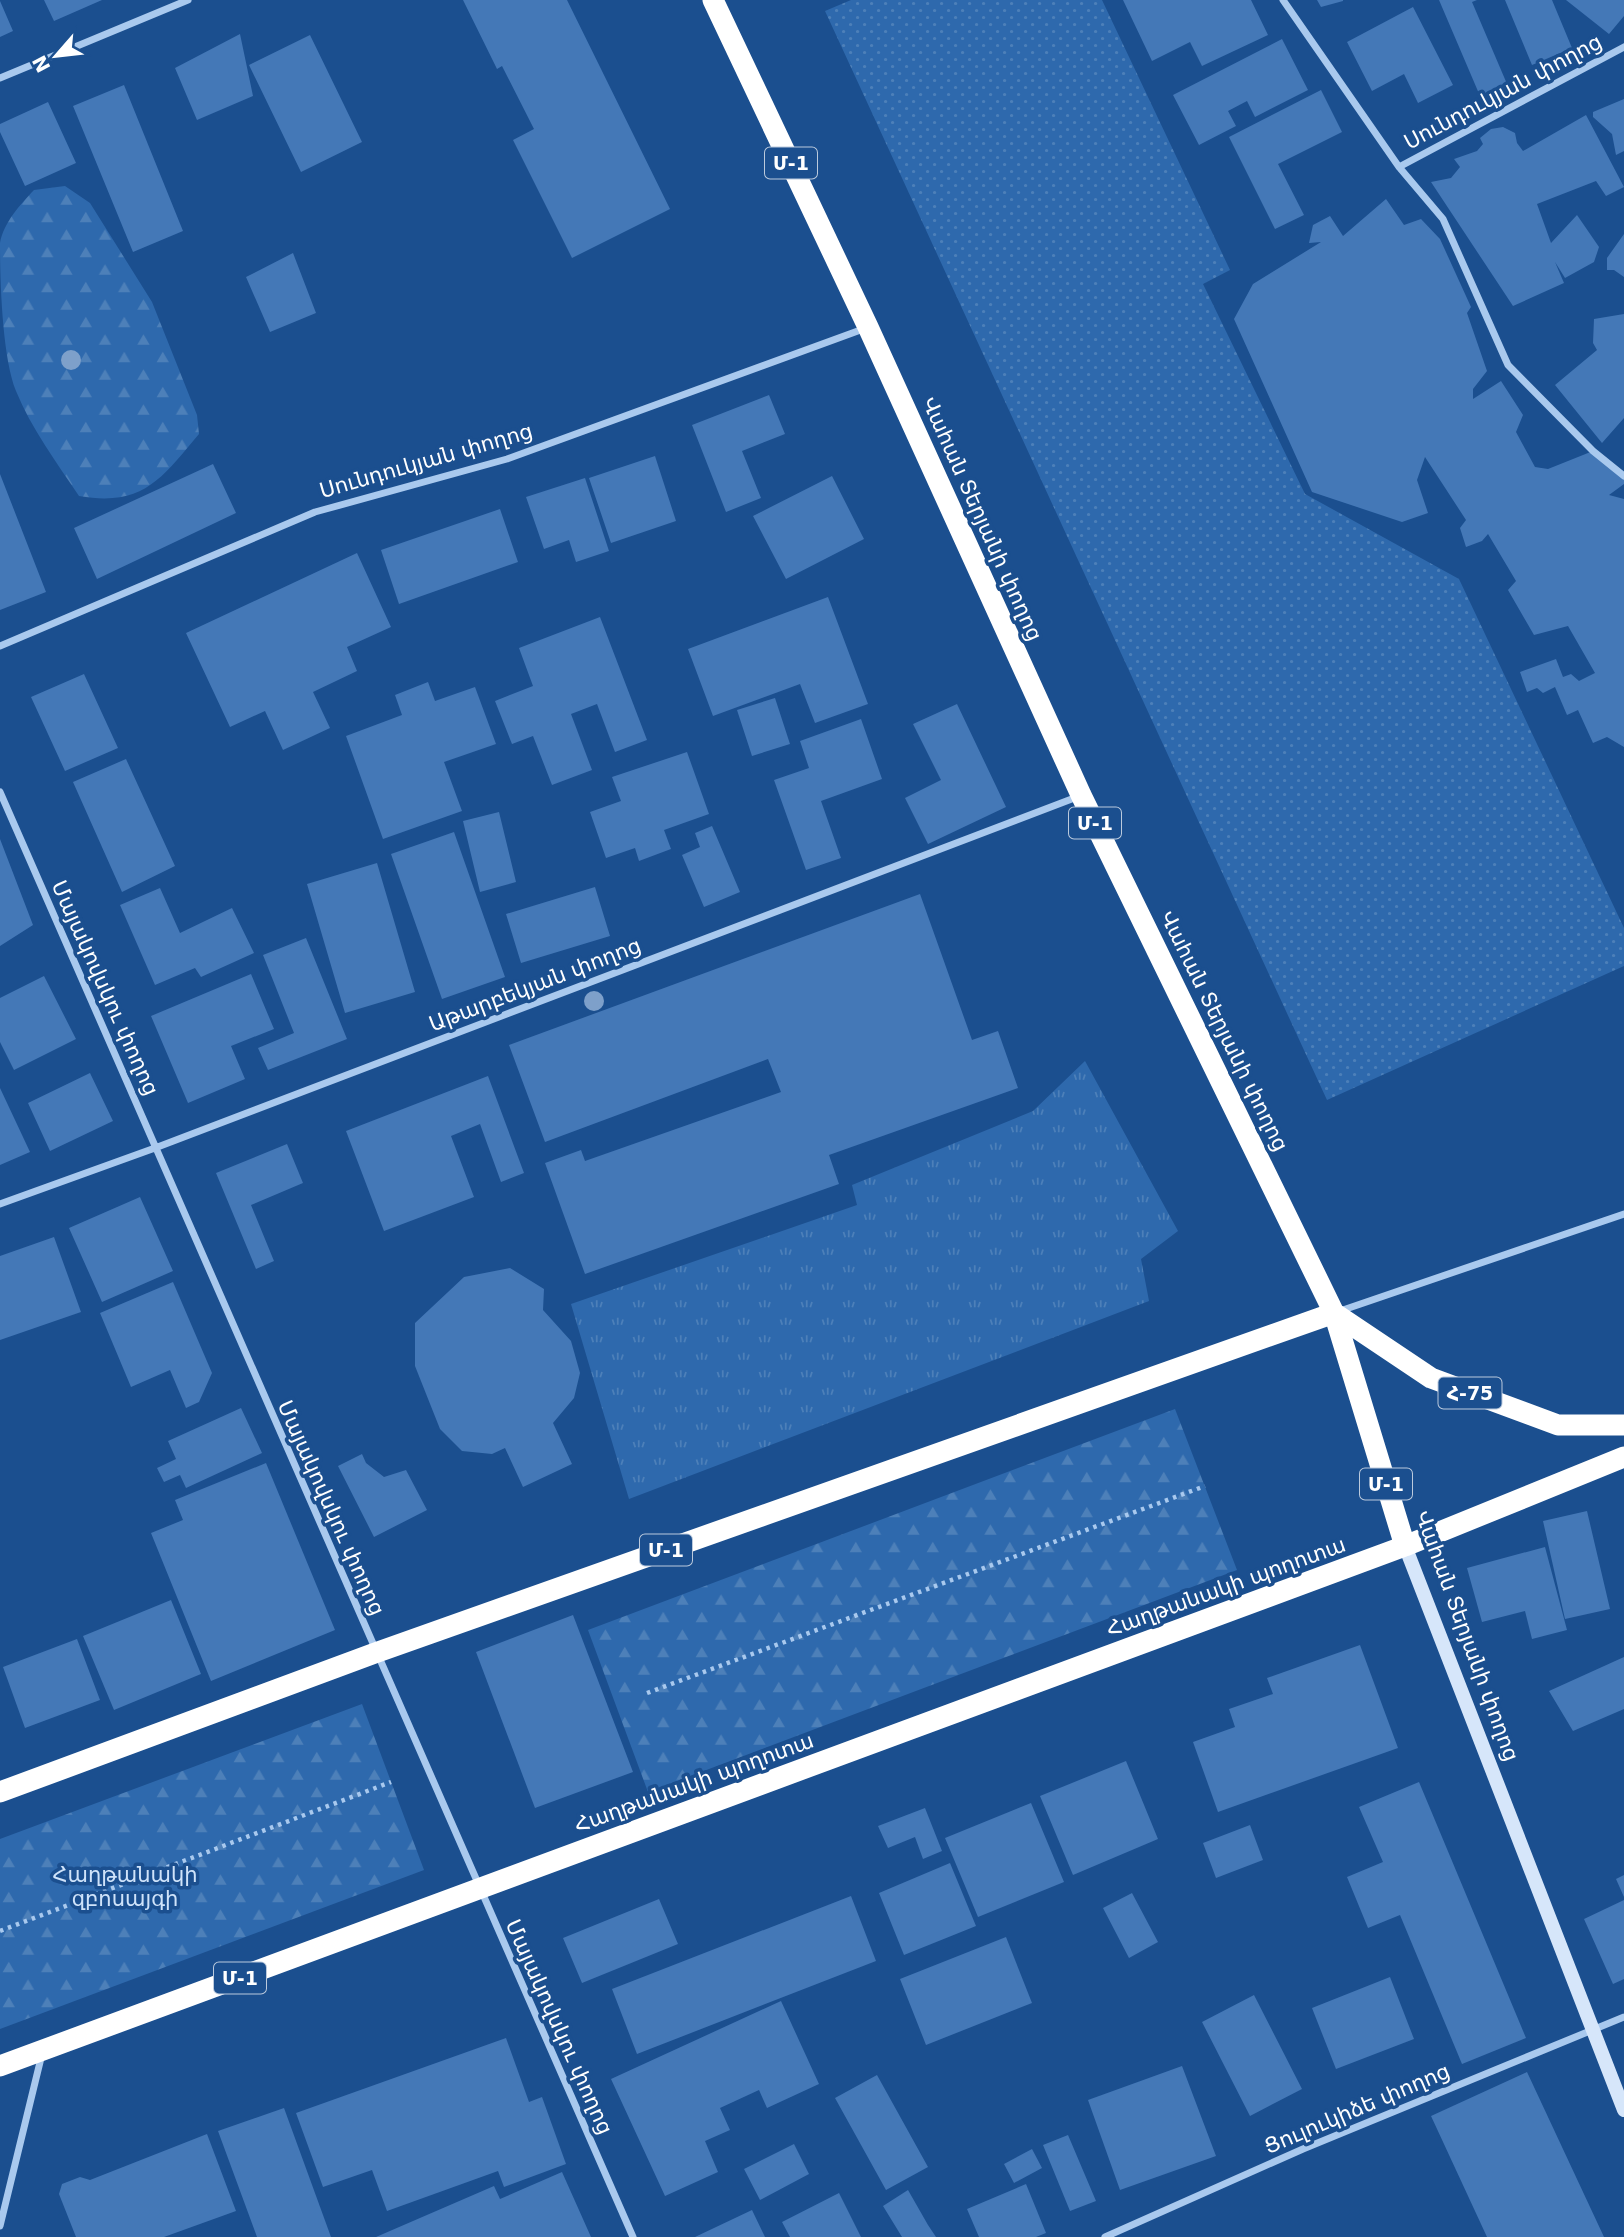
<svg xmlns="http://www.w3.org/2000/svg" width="1624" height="2237" font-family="'DejaVu Sans','Noto Sans Armenian',sans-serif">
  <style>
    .grass { fill: url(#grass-tufts) }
    .forest { fill: url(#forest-firs) }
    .park { fill: url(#park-dots) }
    .building { fill: #4478b7 }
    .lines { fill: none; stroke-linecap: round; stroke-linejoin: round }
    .path { stroke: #a9c9ee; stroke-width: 4.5; stroke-dasharray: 3.5 5; stroke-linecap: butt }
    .street { stroke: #a9c9ee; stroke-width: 7 }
    .secondary { stroke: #d6e6fa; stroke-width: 14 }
    .highway { stroke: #fff; stroke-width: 21 }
    .tree { fill: #7ea0ca }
    .labels { text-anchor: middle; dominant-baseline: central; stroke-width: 7; stroke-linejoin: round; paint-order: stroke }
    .shield { fill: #1b4f8f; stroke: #bbcadd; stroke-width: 2 }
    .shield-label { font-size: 19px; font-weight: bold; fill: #fff }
    .street-label { font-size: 21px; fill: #fff; stroke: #1b4f8f }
    .park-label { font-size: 21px; fill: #cfe3fa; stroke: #1b4f8f }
  </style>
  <defs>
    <pattern id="grass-tufts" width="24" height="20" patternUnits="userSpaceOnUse" patternTransform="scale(1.75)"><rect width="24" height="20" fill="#2e69ad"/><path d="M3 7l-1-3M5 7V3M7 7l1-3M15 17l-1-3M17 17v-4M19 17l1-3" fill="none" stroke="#4d80b9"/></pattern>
    <pattern id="forest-firs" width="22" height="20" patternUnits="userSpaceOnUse" patternTransform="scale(1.75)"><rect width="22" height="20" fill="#2e69ad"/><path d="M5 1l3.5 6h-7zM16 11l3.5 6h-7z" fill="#4d80b9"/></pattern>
    <pattern id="park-dots" width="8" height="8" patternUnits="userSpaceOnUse" patternTransform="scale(1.75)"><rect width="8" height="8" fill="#2e69ad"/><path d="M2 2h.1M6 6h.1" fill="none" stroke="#4d80b9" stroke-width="1.8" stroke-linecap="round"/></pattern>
  </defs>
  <rect width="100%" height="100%" fill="#1b4f8f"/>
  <path class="grass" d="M1085,1061L1178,1231L1141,1259L1149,1301L629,1499L571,1304L857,1205L852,1185L1033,1111Z"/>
  <path class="forest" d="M65,186L90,203L152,302L197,415L199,434C161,479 143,507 79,496C57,463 31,428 16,391C2,356 0,280 0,243C4,222 20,205 34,190Z
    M1175,1409L1237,1570L648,1792L588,1630Z
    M362,1704L424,1870L0,2029V1839Z"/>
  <path class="park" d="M851,0H1102L1230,270L1203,284L1305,494L1459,579L1624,928V966L1327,1100L825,11Z"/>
  <path class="building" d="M44,0H102L54,21Z
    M463,0H567L670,209L572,258L513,140L534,129L502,66L497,69Z
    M1123,0H1251L1268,35L1202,66L1190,42L1152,61Z
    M1317,0H1343V1L1321,7Z
    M1439,0H1477L1472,2L1510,91L1483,103Z
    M1505,0H1552L1572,48L1532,65Z
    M1566,0H1624V16L1609,34Z
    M0,1L13,31L0,37Z
    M1413,7L1453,85L1418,103L1404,74L1372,91L1347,42Z
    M240,34L253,96L197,120L175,68Z
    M310,35L362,142L301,172L249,65Z
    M1282,39L1308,90L1255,117L1247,101L1228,111L1236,126L1199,145L1173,95Z
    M124,85L183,231L133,252L73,106Z
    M1321,90L1342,132L1278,164L1304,215L1275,229L1229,137Z
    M1624,99V151L1616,155L1612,134L1593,117V112Z
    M48,102L76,163L25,186L0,132V124Z
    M1586,115L1624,187L1606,196L1596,181L1537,204L1551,243L1577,215L1599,247L1594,262L1565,278L1555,262L1564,283L1513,306L1431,182L1451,178L1460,167L1454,159L1477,151L1483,144L1480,138L1491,129L1503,127L1515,133L1517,143L1523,151Z
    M1386,199L1404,225L1421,219L1440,239L1471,307L1467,313L1487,371L1473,389V399L1501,381L1523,415L1516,432L1535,467L1548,469L1593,451L1624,476V484L1609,495L1624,499V747L1607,737L1593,743L1578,710L1567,715L1555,687L1543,693L1537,688L1527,692L1520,672L1556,659L1563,677L1571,674L1579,681L1595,673L1568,626L1534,635L1508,590L1516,581L1488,534L1482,541L1466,547L1460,528L1466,520L1425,457L1417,480L1428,513L1402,522L1312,492L1234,319L1253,284L1321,242L1309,243L1313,225L1330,216L1343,236Z
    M1624,234V277L1614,270H1607V258Z
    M293,253L316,313L270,332L246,277Z
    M1624,314V418L1602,443L1555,385L1597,350L1593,343L1594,319Z
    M769,395L785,434L742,451L761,498L726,512L692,425Z
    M655,456L676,521L611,543L589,478Z
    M213,464L236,513L97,579L74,528Z
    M0,474L46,592L0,610Z
    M832,476L864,539L786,579L753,516Z
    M585,478L609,551L576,562L569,540L544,549L526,497Z
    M500,509L518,562L399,604L381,550Z
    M357,553L391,627L347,647L357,671L313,692L330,728L283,750L265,711L230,727L186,633Z
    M828,597L868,704L815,723L800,684L713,716L688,649Z
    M600,617L647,740L615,752L597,704L571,714L592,770L552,785L533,736L512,744L495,701L533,686L519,648Z
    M84,674L118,748L65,771L31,697Z
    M428,682L435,701L475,687L496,744L444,762L462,811L383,839L346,736L402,715L395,695Z
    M775,698L790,744L752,756L737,710Z
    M957,704L1006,807L928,844L905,798L941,780L913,724Z
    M861,719L882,779L821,801L841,858L806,870L774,780L809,768L800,741Z
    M687,752L709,814L664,830L671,849L639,861L635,848L606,858L590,812L621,801L612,777Z
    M126,759L175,866L122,892L73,782Z
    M499,812L516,882L480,892L463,821Z
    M712,826L740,892L704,907L682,855L700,847L695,833Z
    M454,832L505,977L442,999L391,854Z
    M0,839L33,925L0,946Z
    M377,863L415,992L345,1013L307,884Z
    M595,887L610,936L521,963L506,914Z
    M160,888L180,933L232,908L254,953L201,977L195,968L155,985L120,905Z
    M920,894L972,1040L998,1031L1018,1088L829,1155L839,1184L585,1274L545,1163L581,1150L585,1161L781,1092L768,1059L545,1142L509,1045Z
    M306,938L347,1039L268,1070L258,1048L294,1033L263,955Z
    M251,974L274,1029L231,1046L245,1079L188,1103L151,1016Z
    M44,976L76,1039L14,1070L0,1042V998Z
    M90,1073L113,1121L50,1151L28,1103Z
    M488,1076L524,1173L501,1182L480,1124L451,1136L474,1197L384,1231L346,1131Z
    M0,1088L30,1152L0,1165Z
    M287,1144L303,1183L251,1205L274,1261L256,1269L216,1173Z
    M140,1197L173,1271L102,1302L69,1228Z
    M54,1237L81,1312L0,1340V1256Z
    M510,1268L544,1289L543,1310L571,1341L580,1373L574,1398L553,1423L572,1464L523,1487L505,1448L492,1454L462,1451L440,1429L415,1366V1323L464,1277Z
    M173,1282L212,1373L199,1402L186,1408L170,1370L131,1387L100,1313Z
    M241,1408L262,1453L186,1488L180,1475L164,1482L157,1468L176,1459L168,1441Z
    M362,1454L366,1463L384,1477L406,1470L427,1510L374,1537L338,1466Z
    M266,1463L335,1630L211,1681L151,1533L183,1520L175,1500Z
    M1587,1511L1610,1609L1565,1619L1543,1521Z
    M1545,1547L1567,1630L1532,1639L1525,1611L1482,1622L1467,1568Z
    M171,1600L201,1674L114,1710L83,1636Z
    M573,1615L633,1772L535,1808L476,1652Z
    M77,1639L100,1700L25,1728L3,1667Z
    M1360,1645L1398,1748L1218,1812L1193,1742L1235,1727L1229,1709L1273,1694L1267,1678Z
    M1624,1657V1709L1573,1731L1549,1691Z
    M1126,1761L1158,1839L1073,1875L1040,1796Z
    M1419,1782L1526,2038L1462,2064L1400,1915L1368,1928L1347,1877L1383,1862L1359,1807Z
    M1031,1803L1064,1882L978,1917L945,1838Z
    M925,1808L942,1851L923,1859L915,1837L888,1848L878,1826Z
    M1250,1825L1263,1860L1216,1878L1203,1843Z
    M950,1863L976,1926L904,1955L879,1893Z
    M1624,1875V1897L1616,1879Z
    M1132,1893L1158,1942L1129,1958L1103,1908Z
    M851,1896L876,1961L637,2054L612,1989Z
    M659,1899L678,1944L582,1983L563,1938Z
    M1624,1900V1979L1613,1984L1584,1919Z
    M1006,1937L1032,2003L926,2045L900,1979Z
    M1390,1977L1414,2039L1336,2069L1312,2008Z
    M1254,1995L1302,2089L1250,2116L1202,2022Z
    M781,2001L819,2084L767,2108L759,2090L720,2108L730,2130L705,2141L718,2172L665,2196L611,2079Z
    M506,2038L529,2102L542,2097L566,2164L504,2187L498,2171L387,2211L372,2170L323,2187L296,2113Z
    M1182,2066L1216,2156L1120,2190L1088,2100Z
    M1527,2072L1604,2237H1487L1431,2116Z
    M877,2075L928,2167L886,2190L835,2098Z
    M284,2108L331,2237H257L218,2131Z
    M207,2134L236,2211L164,2237H76L59,2194L62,2184L80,2177L90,2180Z
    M1068,2135L1096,2201L1070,2211L1043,2145Z
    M794,2144L809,2174L760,2200L744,2169Z
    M1032,2149L1042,2168L1014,2183L1004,2164Z
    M562,2172L591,2237H376L494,2186L500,2199Z
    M1026,2184L1046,2233L1036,2237H979L967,2209Z
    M908,2190L928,2225L936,2237H902L883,2206Z
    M839,2193L861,2237H790L782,2222Z
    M752,2210L765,2237H695Z"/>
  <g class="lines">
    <path class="path" d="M647,1693L1205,1486
      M0,1931L391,1782"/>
    <path class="street" d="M1283,0L1399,167L1443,219L1508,365L1593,451L1624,476
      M0,78L188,0
      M1399,167L1624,47
      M0,646L315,512L507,459L866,328
      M0,792L633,2237
      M0,1204L155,1148L1077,797
      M1340,1311L1624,1214
      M0,2226L42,2054
      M1105,2237L1303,2149L1624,2017"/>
    <path class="secondary" d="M1405,1546L1624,2110"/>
    <path class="highway" d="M713,0L868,327L1081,795L1334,1313L1405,1546
      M1334,1313L1431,1378L1558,1425H1624
      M0,1792L375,1653L1334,1313
      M0,2066L1405,1546L1624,1457"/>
  </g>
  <g class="tree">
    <circle cx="71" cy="360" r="10"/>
    <circle cx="594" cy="1001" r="10"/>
  </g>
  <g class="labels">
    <g class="shield">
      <rect x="765" y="147.5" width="52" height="31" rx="5"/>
      <rect x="1069" y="807.5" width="52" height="31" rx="5"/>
      <rect x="1438.5" y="1377.5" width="63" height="31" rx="5"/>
      <rect x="1360" y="1468.5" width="52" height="31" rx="5"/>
      <rect x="640" y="1534.5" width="52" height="31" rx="5"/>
      <rect x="214" y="1962.5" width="52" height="31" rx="5"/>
    </g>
    <g class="shield-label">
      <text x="791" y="163">Մ-1</text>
      <text x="1095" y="823">Մ-1</text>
      <text x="1470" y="1393">Հ-75</text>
      <text x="1386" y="1484">Մ-1</text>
      <text x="666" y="1550">Մ-1</text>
      <text x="240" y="1978">Մ-1</text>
    </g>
    <g class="street-label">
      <text transform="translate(1503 92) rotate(-28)">Սունդուկյան փողոց</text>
      <text transform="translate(426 461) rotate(-16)">Սունդուկյան փողոց</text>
      <text transform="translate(982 519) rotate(66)">Վահան Տերյանի փողոց</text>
      <text transform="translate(535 985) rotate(-21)">Աթարբեկյան փողոց</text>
      <text transform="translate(105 988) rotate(66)">Մայակովսկու փողոց</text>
      <text transform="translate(1224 1031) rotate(64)">Վահան Տերյանի փողոց</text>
      <text transform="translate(331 1508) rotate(66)">Մայակովսկու փողոց</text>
      <text transform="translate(1226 1587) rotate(-20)">Հաղթանակի պողոտա</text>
      <text transform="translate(1467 1636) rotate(70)">Վահան Տերյանի փողոց</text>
      <text transform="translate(694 1783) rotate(-20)">Հաղթանակի պողոտա</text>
      <text transform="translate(559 2027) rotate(66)">Մայակովսկու փողոց</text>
      <text transform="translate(1357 2109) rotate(-23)">Ցուլուկիձե փողոց</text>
    </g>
    <g class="park-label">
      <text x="125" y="1875">Հաղթանակի<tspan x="125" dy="24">զբոսայգի</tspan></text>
    </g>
  </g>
  <g transform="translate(56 56) rotate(242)" stroke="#1b4f8f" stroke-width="5" paint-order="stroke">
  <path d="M0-5L12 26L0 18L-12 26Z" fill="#ffffff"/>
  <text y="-10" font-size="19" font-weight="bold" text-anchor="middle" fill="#ffffff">N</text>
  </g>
</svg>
